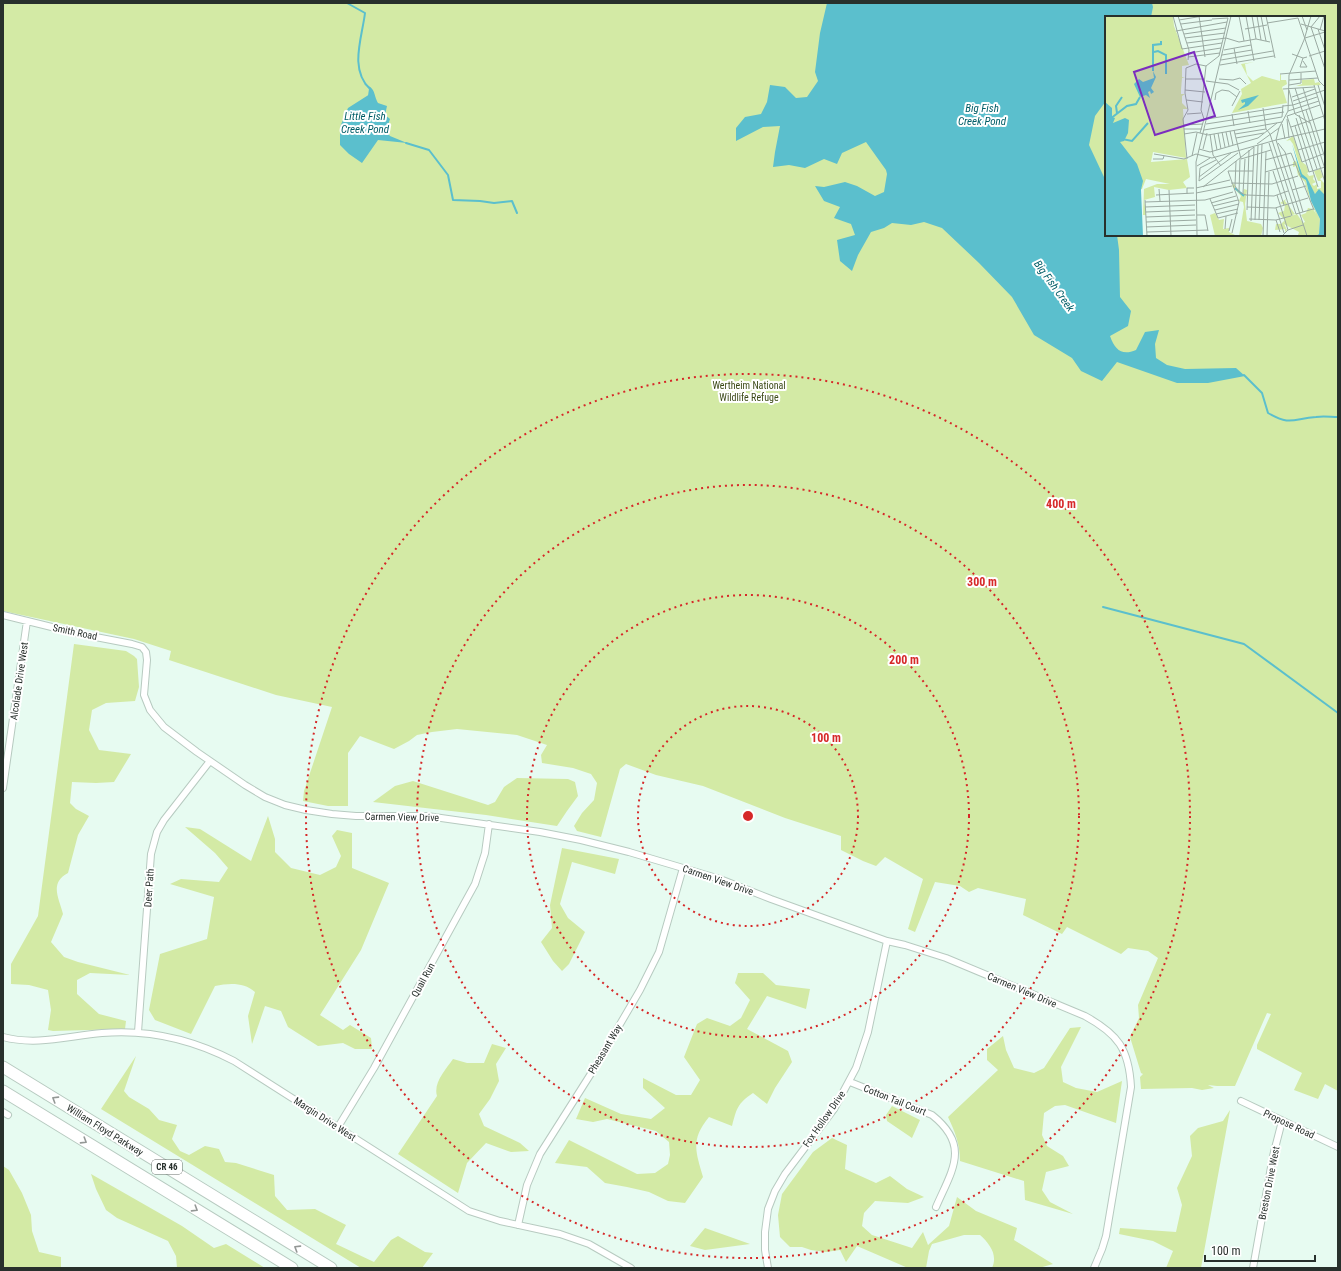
<svg xmlns="http://www.w3.org/2000/svg" width="1341" height="1271" font-family="'Roboto Condensed',sans-serif">
  <style>
    .green { fill: #d3eaa5; fill-rule: evenodd }
    .water { fill: #5bbfcd }
    .lines { fill: none; stroke-linecap: round; stroke-linejoin: round }
    .stream { stroke: #5bbfcd; stroke-width: 2 }
    .street-casing { stroke: #b7cac0; stroke-width: 8 }
    .highway-casing { stroke: #b7cac0; stroke-width: 13 }
    .street { stroke: #fff; stroke-width: 6 }
    .highway { stroke: #fff; stroke-width: 11 }
    .oneway { stroke: #949896 }
    .ring { fill: none; stroke: #d62828; stroke-width: 2; stroke-dasharray: 2 4 }
    .labels { text-anchor: middle; dominant-baseline: central; stroke-width: 4; stroke-linejoin: round; paint-order: stroke }
    .shield { fill: #fff; stroke: #686e6b; stroke-width: 1 }
    .shield-label { font-size: 9px; font-weight: bold; fill: #28302c }
    .park-label { font-size: 10px; fill: #3b4916; stroke: #fff }
    .street-label { font-size: 10px; fill: #28302c; stroke: #fff }
    .water-label { font-size: 11px; font-style: italic; fill: #005d67; stroke: #fff }
    .inset-river { fill: none; stroke: #5bbfcd; stroke-width: 2 }
    .inset-road { fill: none; stroke: #9baaa2; stroke-width: 1 }
    .view { fill: #7b2cbf; fill-opacity: 0.15; stroke: #7b2cbf; stroke-width: 2 }
    .inset-edge { fill: none; stroke: #28302c; stroke-width: 2 }
    .centre { fill: #d62828; stroke: #fff; stroke-width: 2 }
    .ring-label { font-size: 12px; text-anchor: middle; font-weight: bold; fill: #d62828; stroke: #fff; stroke-width: 4; stroke-linejoin: round; paint-order: stroke }
  </style>
  <rect width="100%" height="100%" fill="#e7fbf1"/>
  <path class="green" d="M3,3H1338V1091L1325,1084L1318,1099L1294,1090L1302,1073L1257,1049V1045L1271,1014L1267,1013L1235,1086H1217L1208,1085L1214,1088L1202,1090L1192,1088L1141,1089L1140,1077L1143,1074L1141,1073L1130,1037L1139,1018L1138,1005L1158,958L1148,951L1128,948L1121,954L1067,927L1062,934L1023,915L1026,899L978,888L969,892L960,886L935,882L915,932L908,929L923,879L885,857L876,866L863,861L841,850V836L785,818L703,786L656,775L626,764L620,769L601,837L577,831L574,826L582,813L594,800L597,783L591,774L573,768L542,763L541,755L547,745L517,735L457,729L432,732L417,735L409,741L394,749L360,736L348,753V806H328L303,801L304,791L332,707L276,695L169,660L171,651L134,639L3,611ZM1106,17H1324V235H1106Z
    M74,644L126,651L134,656L137,659L139,687L135,701L106,703L92,710L89,730L99,750L131,754L114,782L96,783L72,782L70,803L76,809L89,816L78,835L68,873C49,883 59,898 63,914L51,942L64,957L78,962L130,975L90,973L77,980V994L99,1014L126,1021L125,1029L53,1031L48,1030L51,1010L48,990L29,985L11,984V964L38,916Z
    M517,778L568,779L575,782L578,796L567,811L557,826L486,815L373,802L395,786L413,781L488,805L495,802L504,787Z
    M268,816L275,839V852L291,868L320,875L336,867L341,856L332,836L337,830L352,833V868L389,883L361,950L320,1015L343,1030L350,1025L371,1038L372,1049H355L343,1043L318,1046L288,1027L281,1011L265,1006L252,1044L248,1016L255,992C244,982 229,983 215,986L191,1034L155,1020L149,1010L160,954L207,939L214,897L170,884L181,879L219,882L228,868L215,853L185,827L200,829L251,861Z
    M562,848L619,859L615,874L572,862L560,904L568,918L585,932L569,964L562,971L553,961L541,942L552,928L550,905Z
    M738,973H763L776,985L810,989L806,1009L767,996L747,1029L788,1051L792,1062L775,1088L767,1104L753,1093C737,1104 737,1108 732,1126L709,1117C690,1140 696,1152 703,1177L685,1203L668,1201L649,1192L627,1187L605,1183L587,1167L555,1163L569,1140L637,1174L655,1173L668,1164L670,1155L669,1142L656,1131L607,1119L593,1122L576,1119L585,1098L621,1114L651,1119L665,1108L643,1088V1078L676,1095H691L700,1080L684,1057L697,1024L707,1018L730,1026L741,1018L750,1000L735,983Z
    M1081,1027L1061,1067L1063,1082L1076,1088L1097,1092L1122,1081L1116,1123L1065,1105L1055,1106L1044,1113L1042,1135L1047,1146L1063,1156L1069,1166L1046,1172L1042,1190L1050,1202L1073,1214L1025,1200L1024,1181L960,1161C960,1144 955,1132 948,1117L998,1070L987,1060V1049L1003,1036L1006,1050L1014,1068L1034,1073L1044,1068L1070,1028Z
    M492,1044L506,1048L496,1064L499,1081L490,1099L479,1114L484,1126L520,1143L529,1151L511,1152L486,1143L467,1163L458,1193L398,1154L437,1096C433,1083 446,1069 453,1059L467,1063H484Z
    M136,1056L124,1091L129,1097L149,1109L159,1120L177,1125L172,1139L180,1151L189,1155L205,1146L219,1149L225,1162L236,1163L274,1175L275,1196L287,1210L315,1209L346,1225L336,1244L374,1262L391,1240L398,1236L425,1252L433,1253L422,1268H361L101,1109Z
    M892,1106L920,1120L912,1138L887,1121L886,1115Z
    M1230,1110L1201,1268H1166L1173,1251L1153,1241L1119,1234L1120,1228L1176,1232L1182,1205L1177,1188L1192,1156L1190,1136L1198,1128L1223,1121Z
    M832,1138L847,1145L845,1169L876,1183L890,1176L907,1189L924,1197L908,1203L875,1201L864,1213L862,1226L872,1235L912,1248L923,1232L928,1245L949,1226L957,1197L976,1211L1017,1228L1014,1240L1053,1264L1039,1268H992C998,1255 990,1244 980,1235H964L932,1244L929,1251L926,1268H908L857,1246L846,1262L840,1250L826,1252L811,1250L802,1247H790L780,1237L778,1215L782,1194L813,1152Z
    M3,1166L9,1170L22,1193L31,1215L32,1231L39,1252L61,1257V1268H3Z
    M91,1174L182,1226L214,1248L226,1244L265,1268H177L176,1256L168,1241L117,1218L106,1210L96,1189Z
    M705,1228L750,1244L705,1250L690,1246Z"/>
  <path class="water" d="M827,3H1152L1153,7L1151,17H1106V101L1095,116L1089,145L1104,177L1106,186V235H1117L1119,250L1120,297L1131,311L1128,326L1110,336C1115,350 1122,356 1136,350L1145,332L1159,330L1155,344L1156,358L1167,365L1185,369L1236,368L1245,376L1208,383H1177L1117,362L1102,381L1081,371L1072,358L1034,335L1012,297L979,263L942,228L924,222L911,225L892,223L884,228L871,232L858,255L852,271L840,261L837,240L855,235L851,224L834,218L840,207L824,201L815,186L824,187L845,182L857,186L875,196L884,192L887,174L886,170L866,142L842,153L837,164L824,159L805,168L789,165L773,167L775,152L780,126L763,127L736,141V128L745,117L761,114L767,102L770,85L785,87L796,98L807,97L818,81L815,72L820,33Z
    M364,84C376,88 373,93 378,103L387,106L385,115L390,119L386,131L390,136L407,143L378,140L362,163L349,154L340,145V127L348,108L370,94V89Z"/>
  <g class="lines">
    <path class="stream" d="M347,3L365,13C362,38 349,69 370,89L369,96
      M406,143L429,150L448,175L453,200L480,201L494,203L512,201L517,213
      M1244,375L1262,393L1268,413C1291,426 1292,419 1316,417C1323,416 1331,417 1338,417
      M1103,607L1244,644L1338,713"/>
    <g class="street-casing">
      <path id="street" d="M3,615L80,634L132,644L142,647L146,652L147,660L144,695L150,710L164,727L197,752L245,785L265,797L285,805L306,810L332,814L356,816H427L540,832L581,840L629,852L720,879L771,899L887,941L905,945L946,958L1085,1016C1118,1034 1129,1049 1131,1087L1106,1236L1102,1249L1094,1268
        M3,788L27,621
        M138,1032L151,854L157,832L164,820L210,761
        M3,1037C37,1046 68,1036 102,1033C150,1029 192,1039 234,1061L469,1211L500,1221L560,1234L589,1244L631,1268
        M850,1082L932,1115C971,1146 952,1170 936,1207
        M1241,1101L1338,1147
        M3,1112L8,1115
        M338,1127L374,1068L475,884L485,853L489,824
        M518,1225L527,1185L540,1154L592,1072L640,990L659,952L683,868
        M768,1268L765,1250V1232L768,1209L775,1191L785,1174L834,1109L856,1068L868,1032L887,941
        M1253,1268L1273,1156L1282,1121"/>
    </g>
    <g class="highway-casing">
      <path id="highway" d="M3,1067L331,1268
        M3,1091L292,1268"/>
    </g>
    <use href="#street" class="street"/>
    <use href="#highway" class="highway"/>
  </g>
  <defs><path id="oneway-chevron" d="M-2-3.5L2.5 0L-2 3.5" fill="none" stroke-width="1.6" stroke-linecap="round" stroke-linejoin="round"/></defs>
  <g class="oneway">
    <use href="#oneway-chevron" transform="translate(55 1099) rotate(-148)"/>
    <use href="#oneway-chevron" transform="translate(84 1141) rotate(32)"/>
    <use href="#oneway-chevron" transform="translate(195 1209) rotate(32)"/>
    <use href="#oneway-chevron" transform="translate(297 1248) rotate(-148)"/>
  </g>
  <g class="ring">
    <circle cx="748" cy="816" r="110"/>
    <circle cx="748" cy="816" r="221"/>
    <circle cx="748" cy="816" r="331"/>
    <circle cx="748" cy="816" r="442"/>
  </g>
  <g class="labels">
    <rect class="shield" x="152" y="1160" width="30" height="14" rx="3"/>
    <g class="shield-label">
      <text x="167" y="1167">CR 46</text>
    </g>
    <g class="park-label">
      <text x="749" y="385">Wertheim National<tspan x="749" dy="12">Wildlife Refuge</tspan></text>
    </g>
    <g class="street-label">
      <text transform="translate(75 632) rotate(12)">Smith Road</text>
      <text transform="translate(19 681) rotate(-82)">Alcolade Drive West</text>
      <text transform="translate(402 817) rotate(1)">Carmen View Drive</text>
      <text transform="translate(718 880) rotate(19)">Carmen View Drive</text>
      <text transform="translate(149 888) rotate(-86)">Deer Path</text>
      <text transform="translate(423 980) rotate(-61)">Quail Run</text>
      <text transform="translate(1022 990) rotate(23)">Carmen View Drive</text>
      <text transform="translate(605 1049) rotate(-59)">Pheasant Way</text>
      <text transform="translate(895 1100) rotate(22)">Cotton Tail Court</text>
      <text transform="translate(325 1119) rotate(33)">Margin Drive West</text>
      <text transform="translate(824 1119) rotate(-55)">Fox Hollow Drive</text>
      <text transform="translate(1289 1124) rotate(25)">Propose Road</text>
      <text transform="translate(105 1130) rotate(32)">William Floyd Parkway</text>
      <text transform="translate(1269 1183) rotate(-79)">Breston Drive West</text>
    </g>
    <g class="water-label">
      <text x="982" y="108">Big Fish<tspan x="982" dy="13">Creek Pond</tspan></text>
      <text x="365" y="116">Little Fish<tspan x="365" dy="13">Creek Pond</tspan></text>
      <text transform="translate(1054 286) rotate(54)">Big Fish Creek</text>
    </g>
  </g>
  <g transform="translate(1105 16)">
    <rect width="220" height="220" fill="#e7fbf1"/>
    <path d="M0,0H68L69,10L84,49L77,50V61L80,62H77L76,74V78H80L77,80V87L83,93H78L81,142L48,136L46,146L82,143L85,161L78,166L82,172L64,174L49,171L50,181L39,184L41,199H38L39,173L52,168H65L41,163L37,173L0,177ZM149,46L140,48L142,59L148,65L157,60L175,65V59L176,58V64H181L182,68L177,71L182,87L127,97L137,78L136,73L146,67L136,48ZM209,63L210,67L214,66L216,69L191,70L197,68V64ZM188,120L197,146L201,149L204,156L202,157L204,160L209,159L208,163L211,166L207,168L209,170L212,168V173L216,172V165H213L209,155L215,153L218,161L215,163L220,168V179L210,178L197,158L188,128L185,124L181,125ZM191,145L201,164L206,185L215,203L214,218L211,220L193,219L194,216L179,208L182,214L180,216V213L170,214L171,208H168H176L180,204L173,197L179,195L180,189L175,187L181,183L180,185L190,198L180,202L192,198L198,207L200,206L196,199L201,197L203,192L208,193L211,198L202,175L200,166L193,159L191,150L188,151V146ZM129,167L131,173L138,178L139,173L142,174L140,188L142,205L156,208L158,212L156,220H134L139,191L138,186L134,185L136,180L127,170ZM110,197L114,204L119,203L118,213L124,212V216L132,220H110L105,199Z" fill="#d3eaa5"/>
    <path d="M48,55L51,61L46,72L49,76L46,78L45,75L43,76L45,82L41,79L35,81L29,68L34,63L38,66L49,62ZM154,79L143,90L133,94L140,88V86L137,87L136,84ZM0,86L7,92V101L10,102L8,107L20,102L24,104L23,117L19,125L15,126L32,148L38,165L36,174L38,220H0ZM187,128L197,158L202,162L210,178L214,173L220,179V220H211L214,218L215,203L206,185L201,164L196,161Z" fill="#5bbfcd"/>
    <path class="inset-river" d="M49,36L53,35L61,39V58M48,55V29L56,28V25M12,97L11,90L17,81M5,103L22,90L31,88L35,81M17,123L27,125L43,107M130,172L139,180"/>
    <path class="inset-road" d="M68,0L77,33L117,27M73,0L84,34L83,44M94,0L100,41M125,0H145M134,0L139,25M141,0L149,45M147,0L151,23M152,0L156,24M156,0L161,25M161,0L170,42M197,0L202,14M215,0L206,11L220,53M74,4L98,0M162,7L193,2L214,65L220,71M76,8L107,4M196,8L220,15M140,13L162,9M213,13L220,34M215,14L219,0M71,15L122,6M79,18L121,12M80,22L120,17M200,22L220,16M82,27L121,22L134,26L151,23L165,26M129,32L132,48M119,34L146,29M84,37L116,32M187,38L198,42L202,41M117,39L147,34M204,40L220,35M83,41L115,37M116,44L168,35M198,45L202,51H195L198,42M115,49L169,40M175,58L211,55M80,63H100M114,63L128,64L135,62L141,68M184,64L213,62M101,65L123,68L134,74M184,69L196,67V57M209,69L220,105M213,69L220,91M190,72L220,166M198,72L220,142M178,73L209,71M80,74L100,76M184,74L190,98L205,107M187,81L210,73M81,84L98,86M110,84L111,77L117,74L124,75L132,81M188,85L220,74M215,89L182,100L197,146L218,138M127,90L135,75M178,90L188,89L212,81M158,92L161,113L165,118L191,198M201,94L220,153M143,95L145,107M183,95L214,85M82,98L96,97M127,98L129,110M194,99L212,153M191,102L213,171M102,103L178,91M182,103L184,122M101,108L179,96M177,108L180,123M79,109L98,108M190,110L204,156L220,151M186,111L219,100M79,113H97M99,114L177,101L178,89M129,114L136,143L166,134M125,115L128,129M117,116L120,131M121,116L124,130M95,117L99,103L96,94L101,50L114,40L123,2L107,3M113,117L116,133M79,118L91,116L103,119L177,106M105,118L108,139L116,150M109,118L112,134M130,118L161,113M131,122L159,117M164,127L187,200M173,127L180,136L198,196M152,128L174,112M94,133L105,136L153,122L172,107M98,133L102,117M193,134L220,126M49,138L79,143L91,138M91,138L107,142L171,124L174,112L183,95L184,59L199,24L206,0M87,140L92,117M48,143H58L59,140M82,143L78,103L83,94L80,77L81,52L91,48L101,50M111,144L95,152L94,165L133,137M160,144L186,137L209,194M131,145L130,170L134,176L141,179L169,180L183,175M92,150L105,142M123,155H148M123,155L134,186L127,217M168,155L179,189M160,156L190,148M94,161L126,137M126,167L167,168L193,160M98,171L149,131M91,172L125,164M54,173L55,185M64,174L66,220M187,174L201,170M134,176L135,143M91,177L127,170M138,177L140,143M82,178V172H89M51,179L89,177M172,179L183,214M105,183L113,202L133,197M40,184L42,220M40,186L100,184L128,176M106,187L131,180M108,190L133,184M40,191L90,189M142,191L170,192L203,182M171,192L179,217M110,194L134,188M142,194L144,134M41,196L90,194M111,198L133,193M191,198L208,193M92,199H100L103,215M41,201L90,199M144,203L171,204L186,200M150,204L153,129M154,204L157,128M171,204L175,216M146,205L149,131M41,206L91,204M41,211L91,209M120,213L121,200M124,215L127,203M42,216L103,214M92,220L91,146L126,0M158,220L161,136M162,220L164,156M177,220L183,214L198,209M202,220L171,124L220,113"/>
    <path class="view" d="M89,36L110,100L50,119L29,56Z"/>
    <rect width="220" height="220" class="inset-edge"/>
  </g>
  <circle cx="748" cy="816" r="6" class="centre"/>
  <g class="ring-label">
    <text x="1061" y="508">400 m</text>
    <text x="982" y="586">300 m</text>
    <text x="904" y="664">200 m</text>
    <text x="826" y="742">100 m</text>
  </g>
  <rect width="1341" height="1271" fill="none" stroke="#28302c" stroke-width="8"/>
  <path d="M1205 1255v6h110v-6" fill="none" stroke="#28302c" stroke-width="2"/>
  <text x="1211" y="1255" font-size="12" fill="#28302c" stroke="#ffffff" stroke-width="3" paint-order="stroke">100 m</text>
</svg>
